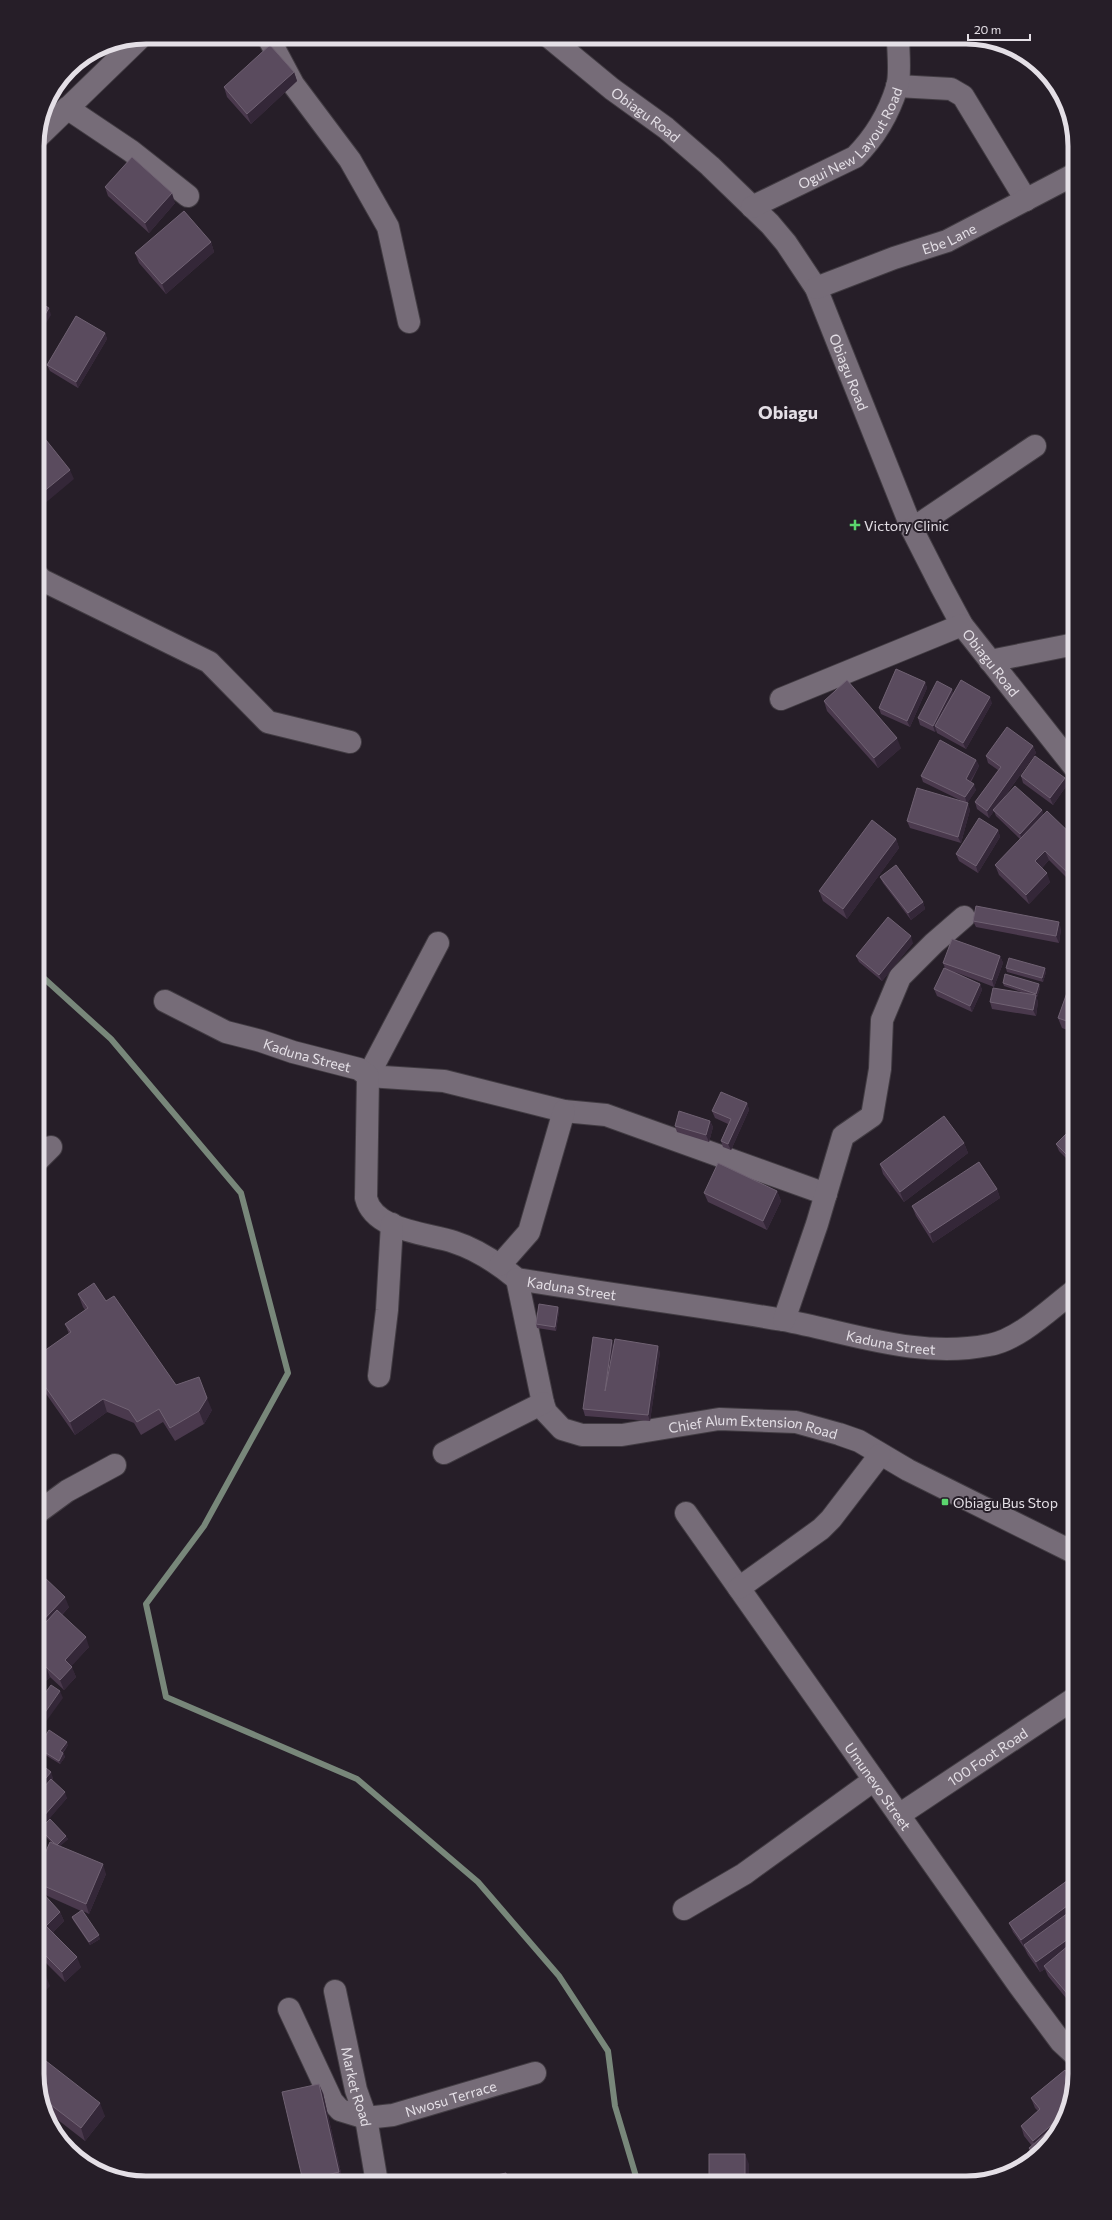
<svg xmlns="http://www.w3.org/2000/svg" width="1112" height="2220" font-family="Commissioner,sans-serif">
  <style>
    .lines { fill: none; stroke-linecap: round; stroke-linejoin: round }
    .stream { stroke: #78877a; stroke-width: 6 }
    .minor-casing { stroke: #423c43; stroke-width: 24 }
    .minor { stroke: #766c78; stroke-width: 22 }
    .wall { fill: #4a394d }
    .shaded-wall { fill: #342738 }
    .building { fill: #5a4b5e; stroke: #706273 }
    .poi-dot { fill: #5bd56e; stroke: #261e28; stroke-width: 1.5 }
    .labels { text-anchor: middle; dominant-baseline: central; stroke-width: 4; stroke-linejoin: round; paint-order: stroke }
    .street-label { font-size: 14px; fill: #e4dfe6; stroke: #261e28 }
    .poi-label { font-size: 14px; fill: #e4dfe6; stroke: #261e28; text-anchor: start }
    .district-label { font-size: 18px; font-weight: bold; fill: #e4dfe6; stroke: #261e28 }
    .rim { fill: none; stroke: #e4dfe6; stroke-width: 5 }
  </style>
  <rect width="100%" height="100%" fill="#261e28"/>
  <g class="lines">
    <path class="stream" d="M37,972L111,1039L241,1193L288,1373L204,1526L146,1604L166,1697L357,1779L478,1882L559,1976L608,2051L615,2106L638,2183"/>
    <g class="minor-casing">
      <g id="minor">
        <path d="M268,37L293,84L350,160L388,227L409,322"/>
        <path id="s1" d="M549,37L612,89L666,128L710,166L770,224L786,243L816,288L912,529L941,586L962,625L1075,768"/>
        <path d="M897,86L951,89L963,96L1026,200"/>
        <path d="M67,108L131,151L188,196"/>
        <path d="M38,137L139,39"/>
        <path id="s2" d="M752,207L855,157C874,138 889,113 897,87C901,75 898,51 898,37"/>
        <path id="s3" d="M816,288L894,258L947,241L1075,174"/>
        <path d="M912,529L1035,446"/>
        <path d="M37,575L42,580L209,662L268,722L350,742"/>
        <path d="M990,661L1075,644"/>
        <path d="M781,699L962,625"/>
        <path d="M438,943L368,1076L444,1081L564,1111L606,1115L826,1194"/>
        <path id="s4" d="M165,1001L226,1032L261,1041L293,1052L359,1069L368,1076L366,1198C374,1231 427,1233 454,1242C476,1249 500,1265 517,1279C606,1294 695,1305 783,1320C852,1333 918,1359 989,1345C1019,1340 1051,1308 1075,1290"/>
        <path d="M37,1161L51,1147"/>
        <path d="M500,1265L529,1232L564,1111"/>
        <path id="s5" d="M517,1279L543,1403L546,1412L562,1429L582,1435H622L719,1419L796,1422L839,1434L859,1441L908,1470L1075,1553"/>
        <path d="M784,1320L817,1224L843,1136L872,1116L880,1069L882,1020L900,977L934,943L964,917"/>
        <path d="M379,1376L387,1310L392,1224"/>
        <path d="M444,1453L543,1403"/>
        <path d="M37,1513L67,1491L115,1465"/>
        <path id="s6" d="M686,1513L1018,1984L1061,2042L1075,2055"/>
        <path d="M739,1588L821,1529L831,1519L880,1455"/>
        <path id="s7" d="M899,1815L1075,1698"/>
        <path d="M684,1909L744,1874L874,1780"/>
        <path id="s8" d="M335,1991L356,2090L366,2118L377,2183"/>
        <path id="s9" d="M289,2009L332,2101L340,2110L366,2118L393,2115L535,2073"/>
      </g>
    </g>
    <use href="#minor" class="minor"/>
  </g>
  <path class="wall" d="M294,72L297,81L251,124L227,97L224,87Z
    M105,187L175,203L149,233L108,196Z
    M211,242L214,252L166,294L139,263L135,253Z
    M105,333L107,339L78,388L50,371L47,365Z
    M925,682L927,688L910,727L881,714L879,708Z
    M954,693L992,703L966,749L937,733L936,730L935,732L920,725L918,718Z
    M824,701L901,748L878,768L827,711Z
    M1033,746L1036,753L1000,803L1042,810L1043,814L1075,838V886L1049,860L1042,868L1050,882L1029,904L999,875L995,865L1020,839L996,816L994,811L989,818L977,809L975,802L998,770L988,763L986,756Z
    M976,760L979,766L971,782L976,790L967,803L970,810L961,843L910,828L907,821L962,801L923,782L921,776Z
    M1021,776L1065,778L1067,785L1053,805L1023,783Z
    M998,830L1000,837L978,873L959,861L956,854Z
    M896,839L899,848L847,919L823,901L819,891Z
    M880,877L923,902L925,909L911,920L883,883Z
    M973,921L1061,929L1059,943L976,927Z
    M913,943L882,981L859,962L856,956Z
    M1000,956L1003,963L994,987L955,972L980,984L982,990L972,1012L937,996L934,989L945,968L943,963Z
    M1006,968L1046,972L1043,982L1007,972Z
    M1075,970V1033L1062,1028L1058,1018Z
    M1003,983L1039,984L1040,988L1037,997H1036L1038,1002L1036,1016L992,1009L990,1002L1027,994L1004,986Z
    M747,1103L749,1110L731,1150L723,1147L721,1141L728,1124L715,1118L712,1111Z
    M710,1121L713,1127L709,1142L677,1132L675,1126Z
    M1075,1126V1167L1059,1151L1056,1144Z
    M964,1143L968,1153L904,1202L883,1174L880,1164Z
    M997,1189L1000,1198L933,1243L916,1216L912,1206Z
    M777,1191L781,1201L767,1230L708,1202L704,1193Z
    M78,1294L106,1301L176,1385L212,1410L204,1424L175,1441L163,1422L141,1435L134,1423L107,1412L75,1435L37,1381V1356L69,1334L65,1324L85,1310L83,1307Z
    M558,1307L559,1311L556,1331L537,1328L536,1324Z
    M614,1345L660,1352L650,1421L585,1416L583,1409Z
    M37,1575L69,1607L62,1615L89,1647L71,1666L76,1677L64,1690L50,1677L45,1682L37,1674V1640V1641L40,1638L38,1636L37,1634Z
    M68,1745L63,1753L65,1757L60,1764L39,1751L38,1748Z
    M37,1761L53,1778L52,1780L67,1798L45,1823L68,1839L60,1846L106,1874L89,1914L83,1911L100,1939L90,1945L73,1920L72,1917L81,1911L43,1894L60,1912L64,1921L53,1932L81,1967L65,1982L37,1954V1895L39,1892L37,1891V1872L51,1842L41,1832L40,1829L45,1824L37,1816Z
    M1075,1875V2009L1048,1976L1045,1969L1040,1972L1028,1955L1025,1949L1013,1932L1009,1923Z
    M1065,2070L1056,2135L1031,2155L1029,2148L1032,2146L1024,2136L1021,2126L1038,2111L1035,2108L1031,2098Z
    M37,2074L105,2116L85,2141L44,2109Z
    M323,2093L343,2182L340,2183H304L303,2181Z"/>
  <path class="shaded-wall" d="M294,72L297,81L251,124L247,114Z
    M172,193L175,203L149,233L145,223Z
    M211,242L214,252L166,294L162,284Z
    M49,308L51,315L37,338V328Z
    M105,333L107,339L78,388L76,382Z
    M70,470L74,479L37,510V497Z
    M925,682L927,688L910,727L907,721Z
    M952,689L954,695L935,726L936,730L935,732L933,726Z
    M990,697L992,703L966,749L963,743Z
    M897,738L901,748L878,768L874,758Z
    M1033,746L1036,753L994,811L993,810L994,811L989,818L987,811Z
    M976,760L979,766L968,785L966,779Z
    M1065,778L1067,785L1053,805L1050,798Z
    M974,784L976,790L967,804L965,797Z
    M968,803L970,810L961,843L958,837Z
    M1042,810L1044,816L1022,841L1020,834Z
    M998,830L1000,837L978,873L976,866Z
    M896,839L899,848L847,919L843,909Z
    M1045,851L1049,860L1039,871L1035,861Z
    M1047,873L1050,882L1029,904L1026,895Z
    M1075,875V885L1072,877Z
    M923,902L925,909L911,920L908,913Z
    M1059,922L1061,929L1059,943L1056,936Z
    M911,936L913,943L882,981L879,975Z
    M1000,956L1003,963L994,987L992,980Z
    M1045,968L1046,972L1043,982L1042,978Z
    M980,984L982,990L972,1012L970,1006Z
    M1039,984L1040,988L1037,997L1036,994Z
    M1036,995L1038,1002L1036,1016L1033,1010Z
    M747,1103L749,1110L731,1150L728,1144Z
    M710,1121L713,1127L709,1142L706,1135Z
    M964,1143L968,1153L904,1202L900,1192Z
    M997,1189L1000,1198L933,1243L930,1233Z
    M777,1191L781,1201L767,1230L763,1221Z
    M558,1307L559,1311L556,1331L555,1327Z
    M612,1340L614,1346L605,1391Z
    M658,1346L660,1352L650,1421L648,1415Z
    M207,1398L212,1410L204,1424L199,1411Z
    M103,1399L107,1412L75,1435L70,1422Z
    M38,1476L40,1483L37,1486V1477Z
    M65,1597L69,1607L41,1636L39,1634L37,1629V1627Z
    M86,1637L89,1647L68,1670L65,1660Z
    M46,1667L50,1677L45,1682L42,1672Z
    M72,1667L76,1677L64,1690L60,1680Z
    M39,1683L42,1693L37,1699V1685Z
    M60,1691L63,1698L37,1734V1724Z
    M67,1742L68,1745L61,1754L60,1751Z
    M63,1753L65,1757L60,1764L59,1761Z
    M51,1772L53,1778L37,1799V1789Z
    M65,1792L67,1798L45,1824L43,1817Z
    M66,1836L68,1839L57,1849L56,1845Z
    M103,1864L106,1874L89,1914L86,1904Z
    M1075,1900V1913L1024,1945L1025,1949L1021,1940Z
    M60,1912L64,1921L50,1935L46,1926Z
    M1075,1934V1947L1044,1966L1045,1969L1040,1972L1036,1962Z
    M99,1935L100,1939L90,1945L89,1942Z
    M77,1957L81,1967L65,1982L62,1972Z
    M46,1976L50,1986L39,1998L37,1993V1986Z
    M319,2084L323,2093L343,2182L339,2172Z
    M100,2103L105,2116L85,2141L81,2128Z
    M1062,2116L1057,2133L1037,2151L1033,2141Z
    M745,2154L749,2164V2183H745Z
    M506,2173L510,2183H508Z"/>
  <path class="building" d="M270,45L294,72L247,114L224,87Z
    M132,157L172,193L145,223L105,187Z
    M184,211L211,242L162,284L135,253Z
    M37,301L49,308L37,328Z
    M76,316L105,333L76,382L47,365Z
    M42,435L70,470L37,497V440Z
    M896,669L925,682L907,721L879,708Z
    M847,680L897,738L874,758L824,701Z
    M961,680L990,697L963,743L935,726Z
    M937,681L952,689L933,726L918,718Z
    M1007,727L1033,746L987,811L975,802L1001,767L986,756Z
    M940,740L976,760L966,779L974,784L965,797L921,776Z
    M1035,756L1065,778L1050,798L1021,776Z
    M1015,786L1042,810L1020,834L993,810Z
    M917,788L968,803L958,837L907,821Z
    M1047,811L1075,838V875L1072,877L1045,851L1035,861L1047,873L1026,895L995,865Z
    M979,818L998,830L976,866L956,854Z
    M872,820L896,839L843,909L819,891Z
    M896,865L923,902L908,913L880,877Z
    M976,906L1059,922L1056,936L973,921Z
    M888,917L911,936L879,975L856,956Z
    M952,939L1000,956L992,980L943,963Z
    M1009,958L1045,968L1042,978L1006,968Z
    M944,968L980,984L970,1006L934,989Z
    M1075,970V1024L1058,1018Z
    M1005,974L1039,984L1036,994L1003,983Z
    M993,988L1036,995L1033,1010L990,1002Z
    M721,1092L747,1103L728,1144L721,1141L731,1119L712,1111Z
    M679,1111L710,1121L706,1135L675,1126Z
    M944,1116L964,1143L900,1192L880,1164Z
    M1074,1126H1075V1163L1056,1144Z
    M979,1162L997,1189L930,1233L912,1206Z
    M718,1163L777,1191L763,1221L704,1193Z
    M94,1283L106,1301L114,1296L176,1385L199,1377L207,1398L199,1411L170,1428L159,1409L137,1422L129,1410L103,1399L70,1422L37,1375V1356L71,1332L65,1324L88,1308L78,1294Z
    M539,1304L558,1307L555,1327L536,1324Z
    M593,1337L612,1340L605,1391L615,1339L658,1346L648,1415L583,1409Z
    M37,1575L41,1579L43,1576L65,1597L37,1627Z
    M57,1610L86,1637L65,1660L72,1667L60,1680L46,1667L42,1672L37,1668V1641L42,1636L37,1632Z
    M51,1685L60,1691L37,1724V1704Z
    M49,1730L67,1742L60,1751L63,1753L59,1761L38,1748Z
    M37,1761L51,1772L37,1789Z
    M51,1779L65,1792L43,1817L37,1812V1795Z
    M50,1819L66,1836L57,1845L54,1843L40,1829Z
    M50,1842L103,1864L86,1904L37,1883V1872Z
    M1075,1875V1900L1021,1940L1009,1923Z
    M41,1891L60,1912L46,1926L77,1957L62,1972L37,1947V1895Z
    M1075,1908V1934L1036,1962L1024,1945Z
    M82,1910L99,1935L89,1942L72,1917Z
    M1075,1940V2003L1044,1966Z
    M37,1967L46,1976L37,1986Z
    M37,2054L100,2103L81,2128L42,2098L37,2074Z
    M1065,2070L1073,2080L1062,2116L1033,2141L1021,2126L1040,2109L1031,2098Z
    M319,2084L339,2172L303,2181L282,2092Z
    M1061,2120L1056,2135L1033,2153L1029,2148Z
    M709,2154H745V2183H709Z
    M506,2173L508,2183H471V2181Z
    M936,2179L940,2183H932Z"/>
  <g class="poi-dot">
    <path d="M853 519h4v4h4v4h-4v4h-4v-4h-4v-4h4z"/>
    <rect x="941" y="1498" width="8" height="8" rx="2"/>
  </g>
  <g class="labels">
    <g class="street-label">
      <text stroke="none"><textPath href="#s1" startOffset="124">Obiagu Road</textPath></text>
      <text stroke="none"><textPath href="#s2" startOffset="124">Ogui New Layout Road</textPath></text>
      <text stroke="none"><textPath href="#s3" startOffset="142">Ebe Lane</textPath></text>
      <text stroke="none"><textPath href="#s1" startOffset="459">Obiagu Road</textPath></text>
      <text stroke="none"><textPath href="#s1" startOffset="784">Obiagu Road</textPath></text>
      <text stroke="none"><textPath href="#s4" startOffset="153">Kaduna Street</textPath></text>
      <text stroke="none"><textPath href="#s4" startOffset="572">Kaduna Street</textPath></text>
      <text stroke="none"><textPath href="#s4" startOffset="896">Kaduna Street</textPath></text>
      <text stroke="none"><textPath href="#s5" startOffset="353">Chief Alum Extension Road</textPath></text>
      <text stroke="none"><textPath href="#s7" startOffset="106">100 Foot Road</textPath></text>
      <text stroke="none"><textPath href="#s6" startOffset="334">Umunevo Street</textPath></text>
      <text stroke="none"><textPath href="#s8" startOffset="98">Market Road</textPath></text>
      <text stroke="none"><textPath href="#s9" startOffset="228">Nwosu Terrace</textPath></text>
    </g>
    <g class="poi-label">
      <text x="864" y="525">Victory Clinic</text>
      <text x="953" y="1502">Obiagu Bus Stop</text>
    </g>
    <g class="district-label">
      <text x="788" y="412">Obiagu</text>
    </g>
  </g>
  <path d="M0 0H1112V2220H0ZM146 44H966A102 102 0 0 1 1068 146V2074A102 102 0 0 1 966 2176H146A102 102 0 0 1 44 2074V146A102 102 0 0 1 146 44Z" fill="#261e28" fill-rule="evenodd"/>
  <path class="rim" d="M146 44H966A102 102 0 0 1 1068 146V2074A102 102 0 0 1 966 2176H146A102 102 0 0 1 44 2074V146A102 102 0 0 1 146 44Z"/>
  <path d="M968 34v6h62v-6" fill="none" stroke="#e4dfe6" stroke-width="2"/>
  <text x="974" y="34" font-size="12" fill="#e4dfe6" stroke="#261e28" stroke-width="3" paint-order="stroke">20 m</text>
</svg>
